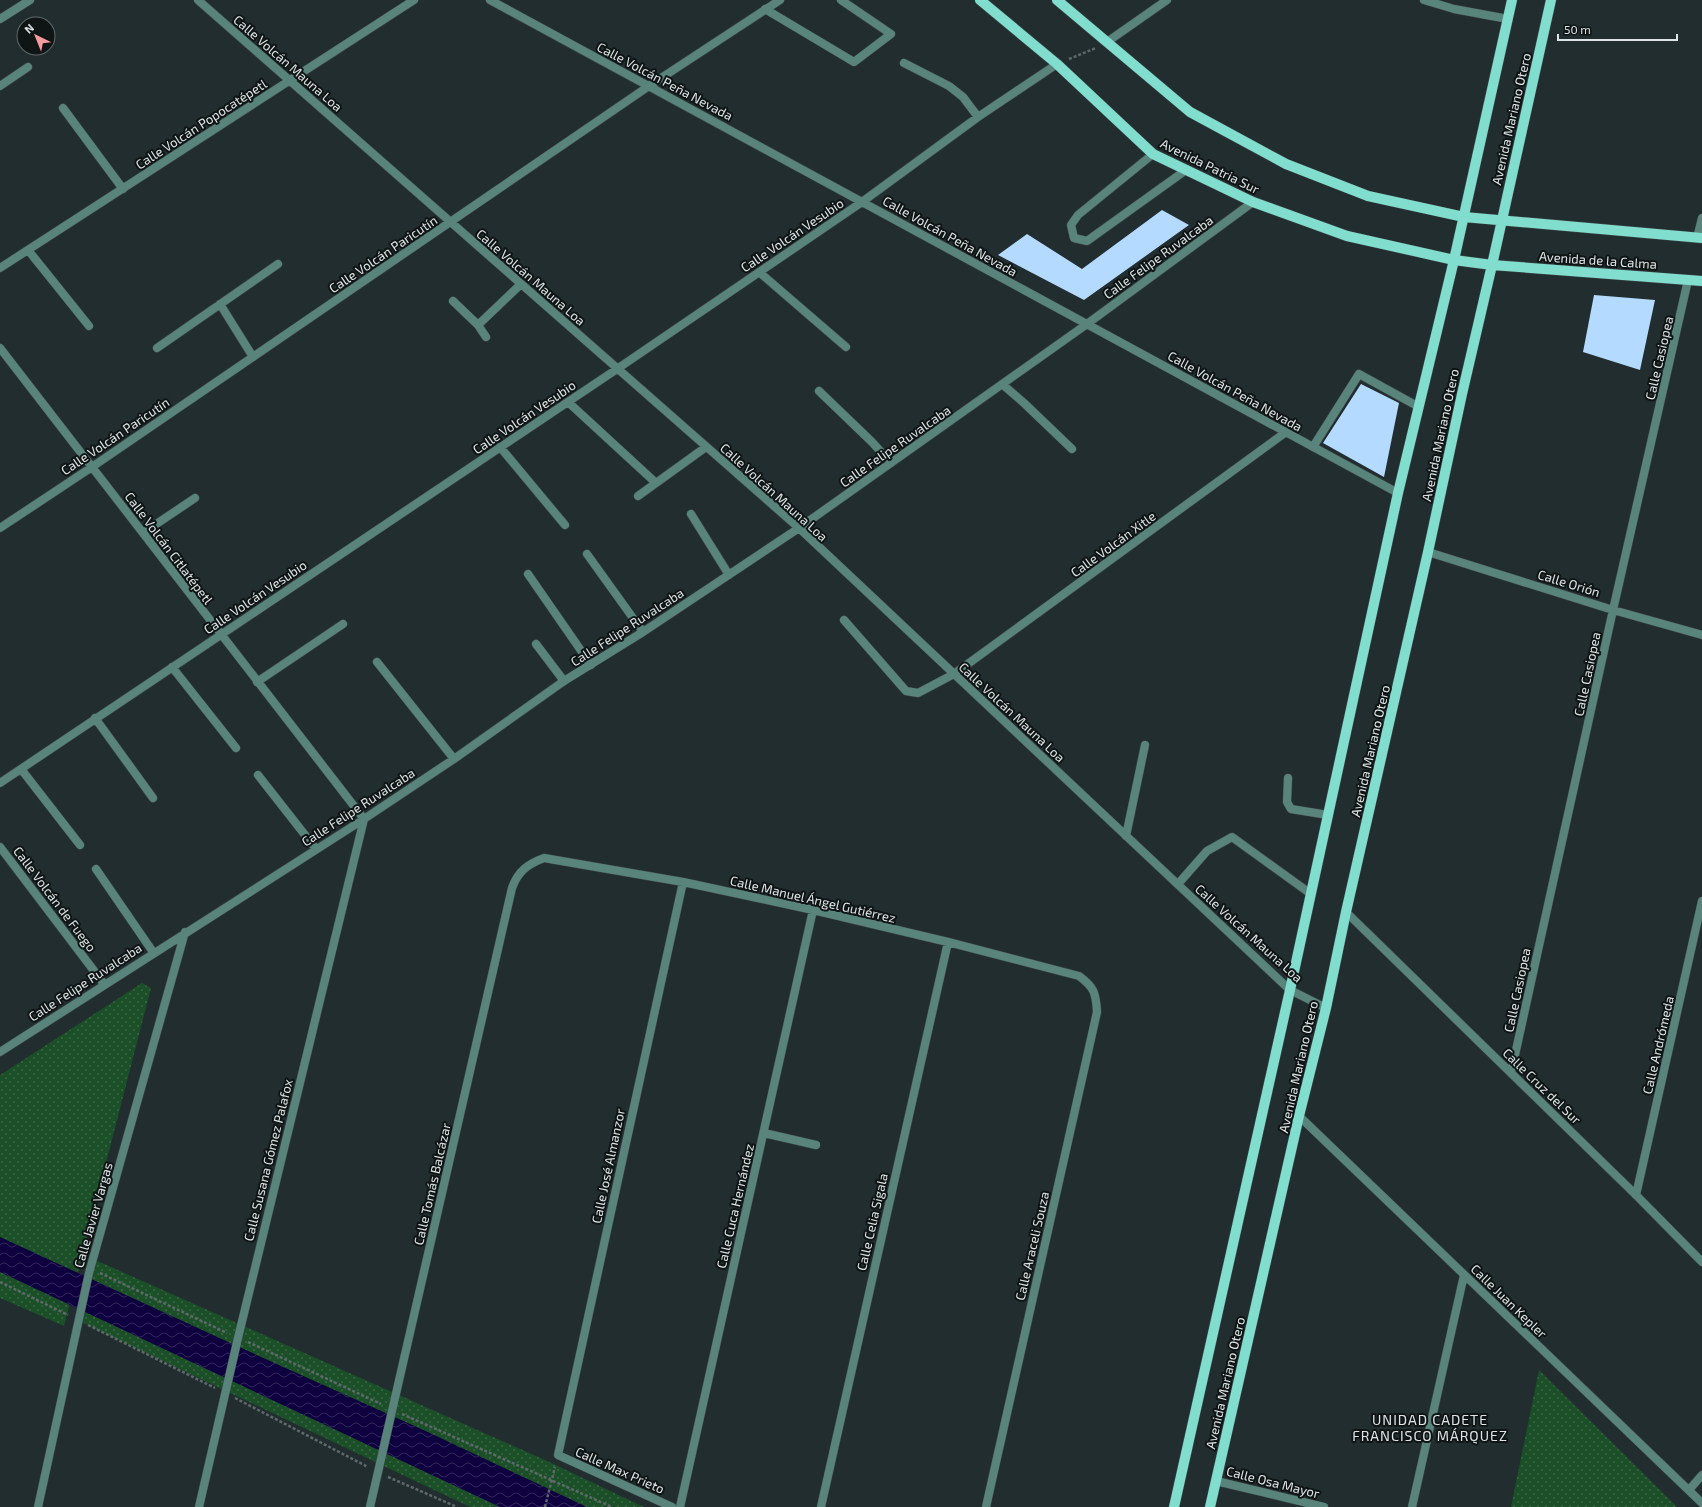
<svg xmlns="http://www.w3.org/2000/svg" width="1702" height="1507" font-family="'Exo 2',sans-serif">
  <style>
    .park { fill: url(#park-dots) }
    .water { fill: url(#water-waves) }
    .building { fill: #b4daff }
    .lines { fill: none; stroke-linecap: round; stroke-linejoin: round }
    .service-casing { stroke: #404a4c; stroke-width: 9 }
    .minor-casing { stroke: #404a4c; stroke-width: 9 }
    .primary-casing { stroke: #404a4c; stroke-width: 11 }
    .path { stroke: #5f696b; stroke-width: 2.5; stroke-dasharray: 3 2; stroke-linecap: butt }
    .service { stroke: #59847c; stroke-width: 8 }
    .minor { stroke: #59847c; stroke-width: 8 }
    .primary { stroke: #81dece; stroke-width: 10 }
    .labels { text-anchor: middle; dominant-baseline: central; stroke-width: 4; stroke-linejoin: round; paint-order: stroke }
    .street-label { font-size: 13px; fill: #dee5e7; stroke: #0f1415 }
    .neighbourhood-label { font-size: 14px; letter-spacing: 1px; fill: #dee5e7; stroke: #0f1415 }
  </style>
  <defs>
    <pattern id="park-dots" width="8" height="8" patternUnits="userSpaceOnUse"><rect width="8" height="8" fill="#1a4f28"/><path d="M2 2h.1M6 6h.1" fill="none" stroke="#3b6847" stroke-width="1.8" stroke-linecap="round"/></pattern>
    <pattern id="water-waves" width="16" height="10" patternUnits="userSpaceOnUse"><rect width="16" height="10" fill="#0f0140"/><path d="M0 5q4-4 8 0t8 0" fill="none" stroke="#32265c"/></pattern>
  </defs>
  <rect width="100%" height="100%" fill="#222d2f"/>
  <path class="park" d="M142,983L151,988L64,1326L0,1298V1075Z
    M93,1259L545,1460L644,1507H470L79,1321Z
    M1539,1370L1677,1507H1511Z"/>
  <path class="water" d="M0,1237L226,1341L430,1433L587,1507H500L0,1272Z"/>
  <path class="building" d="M1162,210L1189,225L1084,300L998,255L1027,234L1082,269Z
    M1594,295L1655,300L1640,370L1583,352Z
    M1361,384L1399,403L1384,477L1323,443Z"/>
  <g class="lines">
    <g class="service-casing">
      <path id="service" d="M1424,0L1454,9L1508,19
        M765,9L854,62L891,34L841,0
        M1153,154L1078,215L1071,225L1074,238L1087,241L1186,170
        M1313,447L1359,374L1419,407
        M528,574L591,665
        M844,620L906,691L918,693L954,674
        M536,644L564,681
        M1288,778L1287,802L1291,809L1328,815
        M1178,884L1207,851L1232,837L1311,894"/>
    </g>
    <g class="minor-casing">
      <path id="minor" d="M198,0L799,528L1290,990L1326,1008
        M490,0L1398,493
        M0,19L30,0
        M1107,42L1167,0
        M904,63L949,86L963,97L978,117
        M0,86L28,67
        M63,108L123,189
        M1697,238L1702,218
        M28,250L89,326
        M0,268L414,0
        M759,272L846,347
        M453,301L478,325L486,337
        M220,304L253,357
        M478,325L521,284
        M0,348L364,819L238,1338L199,1507
        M157,348L278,264
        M1002,384L1024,403L1072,449
        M819,391L872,442L891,463
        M568,402L656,483
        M500,447L565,525
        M638,496L706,447
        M691,514L729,575
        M0,528L92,467L649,86L780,0
        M143,533L195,498
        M1428,552L1613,610L1702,635
        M587,554L643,632
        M377,662L454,759
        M172,667L236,748
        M954,674L1286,432
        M257,682L343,624
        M95,718L153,798
        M21,769L80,845
        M258,775L316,849
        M0,783L617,369L862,202L978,117L1057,64
        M1126,836L1145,745
        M0,847L104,984
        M96,869L153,952
        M1346,912L1636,1195L1702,1262
        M0,1052L364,819L454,759L564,681L643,632L799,528L1087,324L1253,202
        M1511,1073L1613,610L1688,280
        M1299,1116L1702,1503
        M764,1133L816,1145
        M1636,1195L1702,901
        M1216,1481L1324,1507
        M1689,1490L1702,1475
        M38,1507L89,1273L185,932
        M370,1507L512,888C518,871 528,864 544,858L683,882L813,910L948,942L1079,976C1094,987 1096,993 1097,1012L986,1507
        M672,1507L558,1455L683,882
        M680,1507L813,910
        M821,1507L948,942
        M1412,1507L1464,1275"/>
    </g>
    <g class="primary-casing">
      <path id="primary" d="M980,0L1057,64L1153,154L1253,202L1347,236L1454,260L1492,265L1702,281
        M1057,0L1190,112L1286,164L1368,196L1464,217L1702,238
        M1174,1507L1290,990L1398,493L1454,260L1512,0
        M1210,1507L1299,1116L1326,1008L1346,912L1428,552L1462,394L1492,265L1551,0"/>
    </g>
    <path class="path" d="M1069,59L1096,48
      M100,1273L227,1333
      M0,1282L68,1315
      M88,1325L215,1388
      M248,1342L381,1404
      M235,1398L368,1467
      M402,1414L612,1507
      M388,1477L457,1507
      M545,1507L555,1467"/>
    <use href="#service" class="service"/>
    <use href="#minor" class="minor"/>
    <use href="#primary" class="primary"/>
  </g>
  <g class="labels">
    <g class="street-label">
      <text transform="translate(288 63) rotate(41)">Calle Volcán Mauna Loa</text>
      <text transform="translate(665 81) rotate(28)">Calle Volcán Peña Nevada</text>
      <text transform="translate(1511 119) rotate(-77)">Avenida Mariano Otero</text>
      <text transform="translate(201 124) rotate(-33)">Calle Volcán Popocatépetl</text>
      <text transform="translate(1210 166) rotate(26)">Avenida Patria Sur</text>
      <text transform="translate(792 235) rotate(-34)">Calle Volcán Vesubio</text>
      <text transform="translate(950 236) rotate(29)">Calle Volcán Peña Nevada</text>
      <text transform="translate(383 254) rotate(-34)">Calle Volcán Paricutín</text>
      <text transform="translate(1158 257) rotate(-36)">Calle Felipe Ruvalcaba</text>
      <text transform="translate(1598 260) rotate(4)">Avenida de la Calma</text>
      <text transform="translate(531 277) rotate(41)">Calle Volcán Mauna Loa</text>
      <text transform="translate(1659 358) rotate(-77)">Calle Casiopea</text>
      <text transform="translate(1235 391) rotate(29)">Calle Volcán Peña Nevada</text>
      <text transform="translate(524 417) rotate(-34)">Calle Volcán Vesubio</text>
      <text transform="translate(1440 435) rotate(-78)">Avenida Mariano Otero</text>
      <text transform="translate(115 436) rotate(-34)">Calle Volcán Paricutín</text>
      <text transform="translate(895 446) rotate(-35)">Calle Felipe Ruvalcaba</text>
      <text transform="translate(774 492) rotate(42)">Calle Volcán Mauna Loa</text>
      <text transform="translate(1113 544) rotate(-36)">Calle Volcán Xitle</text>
      <text transform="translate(169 548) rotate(53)">Calle Volcán Citlatépetl</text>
      <text transform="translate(1569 583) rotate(17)">Calle Orión</text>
      <text transform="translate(255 597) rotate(-34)">Calle Volcán Vesubio</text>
      <text transform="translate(627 627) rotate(-33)">Calle Felipe Ruvalcaba</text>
      <text transform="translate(1587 674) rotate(-78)">Calle Casiopea</text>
      <text transform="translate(1012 712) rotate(43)">Calle Volcán Mauna Loa</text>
      <text transform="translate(1370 751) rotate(-77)">Avenida Mariano Otero</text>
      <text transform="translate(358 807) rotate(-33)">Calle Felipe Ruvalcaba</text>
      <text transform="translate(55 899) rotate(53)">Calle Volcán de Fuego</text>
      <text transform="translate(813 899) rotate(13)">Calle Manuel Ángel Gutiérrez</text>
      <text transform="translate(1249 933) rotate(42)">Calle Volcán Mauna Loa</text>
      <text transform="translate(85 982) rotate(-33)">Calle Felipe Ruvalcaba</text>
      <text transform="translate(1517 990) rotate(-78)">Calle Casiopea</text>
      <text transform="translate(1658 1045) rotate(-77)">Calle Andrómeda</text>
      <text transform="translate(1298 1067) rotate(-77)">Avenida Mariano Otero</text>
      <text transform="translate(1542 1086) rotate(44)">Calle Cruz del Sur</text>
      <text transform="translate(268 1160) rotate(-76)">Calle Susana Gómez Palafox</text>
      <text transform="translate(608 1166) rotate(-78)">Calle José Almanzor</text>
      <text transform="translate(432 1184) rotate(-77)">Calle Tomás Balcázar</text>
      <text transform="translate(735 1206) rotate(-77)">Calle Cuca Hernández</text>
      <text transform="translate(93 1215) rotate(-74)">Calle Javier Vargas</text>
      <text transform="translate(872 1222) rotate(-77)">Calle Celia Sigala</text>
      <text transform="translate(1032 1246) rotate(-77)">Calle Araceli Souza</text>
      <text transform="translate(1509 1301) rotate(44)">Calle Juan Kepler</text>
      <text transform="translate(1225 1383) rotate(-77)">Avenida Mariano Otero</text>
      <text transform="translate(620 1470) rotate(24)">Calle Max Prieto</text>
      <text transform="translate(1273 1482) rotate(14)">Calle Osa Mayor</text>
    </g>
    <g class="neighbourhood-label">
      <text x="1430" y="1419">UNIDAD CADETE<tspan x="1430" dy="16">FRANCISCO MÁRQUEZ</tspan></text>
    </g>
  </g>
  <g transform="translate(36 36) rotate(317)"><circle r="19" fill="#0f1415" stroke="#626869"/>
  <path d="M0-3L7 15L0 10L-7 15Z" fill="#f59b9d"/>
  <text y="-6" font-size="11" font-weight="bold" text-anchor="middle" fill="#dee5e7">N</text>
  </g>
  <path d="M1558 34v6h119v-6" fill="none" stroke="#dee5e7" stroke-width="2"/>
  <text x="1564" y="34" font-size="12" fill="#dee5e7" stroke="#0f1415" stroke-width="3" paint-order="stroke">50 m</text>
</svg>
